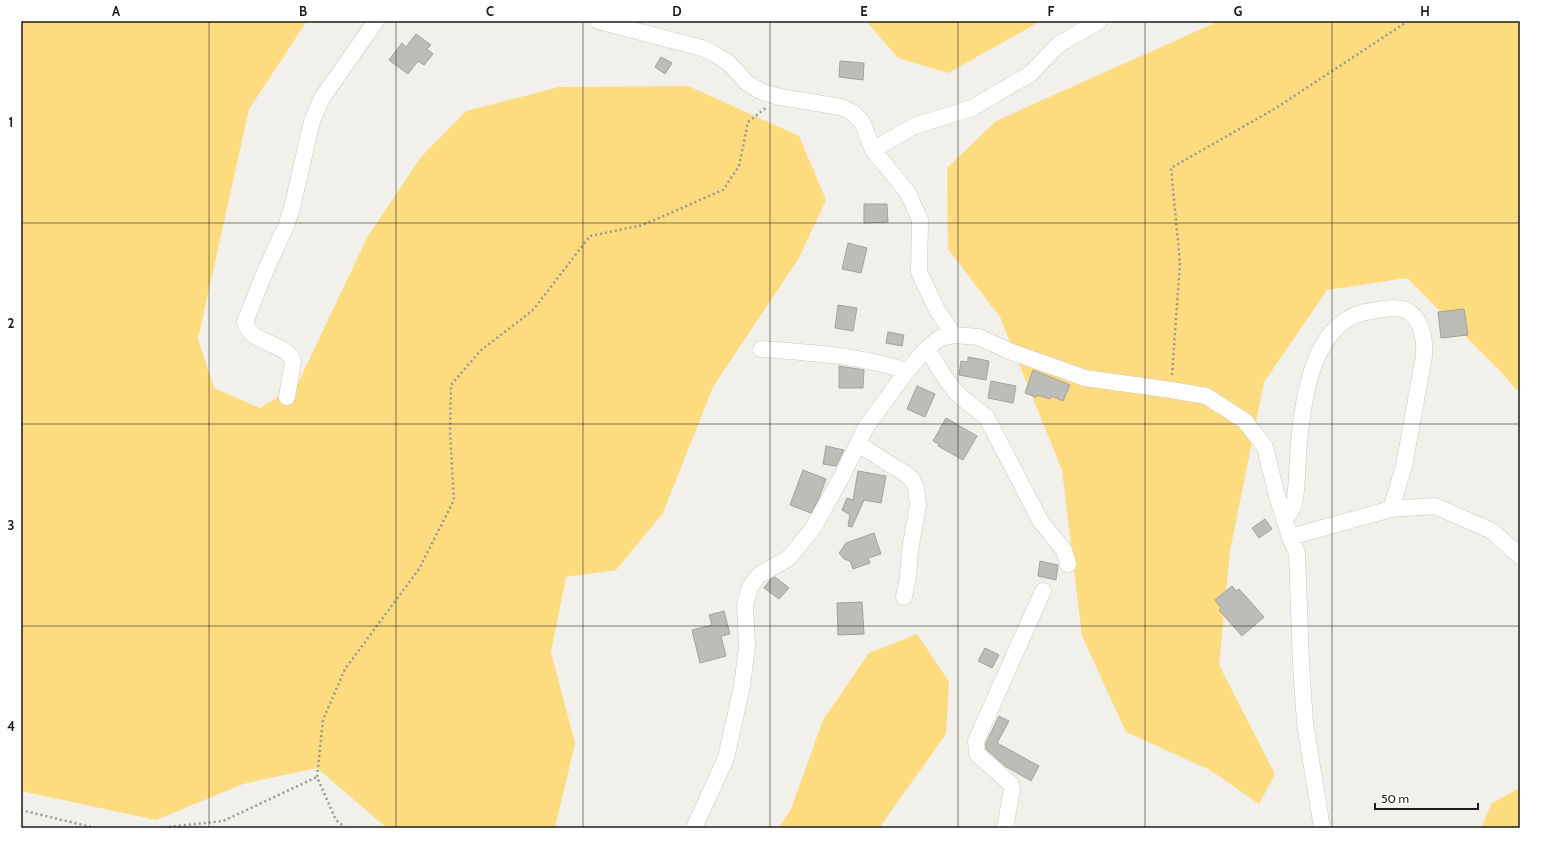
<svg xmlns="http://www.w3.org/2000/svg" width="1541" height="849" font-family="Cabin,sans-serif">
  <style>
    .green { fill: #fcdc7f }
    .building { fill: #bdbcb6; stroke: #a3a19c }
    .lines { fill: none; stroke-linecap: round; stroke-linejoin: round }
    .minor-casing { stroke: #cac8c2; stroke-width: 17 }
    .path { stroke: #999793; stroke-width: 2.5; stroke-dasharray: 2 3; stroke-linecap: butt }
    .minor { stroke: #fff; stroke-width: 16 }
    .grid { fill: none; stroke: #1d1c1a; stroke-width: 1; stroke-opacity: 0.55 }
    .neatline { fill: none; stroke: #1d1c1a; stroke-width: 1.5 }
    .grid-label { font-size: 13px; text-anchor: middle; font-weight: bold; fill: #1d1c1a }
  </style>
  <rect width="100%" height="100%" fill="#f2f0ea"/>
  <path class="green" d="M21,21H307L249,109L198,339L214,388L260,408L297,385L368,236L421,157L466,111L559,87L688,86L799,136L826,200L799,258L713,387L663,513L616,570L566,577L551,652L575,743L555,828H387L317,768L243,784L156,820L21,791Z
    M866,21H1041L948,73L898,58Z
    M1219,21H1520V393L1497,368L1407,278L1327,290L1264,382L1230,551L1219,665L1275,774L1259,804L1210,770L1126,732L1082,636L1062,470L1000,317L948,249L947,168L996,121Z
    M917,634L949,682L946,734L879,828H779L791,809L823,720L869,653Z
    M1520,788V828H1481L1492,803Z"/>
  <path class="building" d="M416,34L431,45L427,49L433,54L424,65L418,61L408,74L389,60L402,43L406,47Z
    M661,57L672,63L665,74L655,67Z
    M840,61L864,63L863,80L839,77Z
    M864,204H887L888,222L864,223Z
    M848,243L867,248L861,273L842,269Z
    M838,305L857,308L853,331L835,328Z
    M1464,309L1468,335L1441,338L1438,312Z
    M888,332L904,335L902,346L886,343Z
    M968,357L989,361L986,380L959,375L961,361L968,362Z
    M839,366L864,370L863,388H839Z
    M1033,370L1070,385L1063,401L1051,396L1050,399L1037,395L1036,397L1025,393Z
    M991,381L1016,386L1013,403L988,398Z
    M917,386L935,394L925,417L907,409Z
    M946,418L977,436L963,460L938,446L939,444L933,441Z
    M826,446L844,450L836,466L823,464Z
    M803,470L826,479L819,498L811,513L790,505Z
    M858,471L886,476L881,503L864,500L852,527L848,526L850,515L842,510L847,498L853,500Z
    M1265,519L1272,529L1259,538L1252,528Z
    M874,533L881,554L868,558L870,563L853,569L850,561L844,559L839,553L842,549L846,543Z
    M1040,561L1058,565L1056,580L1038,576Z
    M775,577L789,588L779,599L764,588L771,579Z
    M1232,586L1236,591L1239,589L1264,617L1242,636L1219,610L1221,608L1215,600Z
    M862,602L864,634L838,635L837,603Z
    M724,611L730,634L721,636L726,656L700,663L692,630L712,625L709,615Z
    M985,648L999,655L992,668L978,661Z
    M999,716L1009,721L997,743L1039,766L1031,781L1005,766L986,749V743Z"/>
  <g class="lines">
    <g class="minor-casing">
      <path id="minor" d="M598,21L702,48L716,55L729,63L747,83L762,92L780,97L841,107L852,112L862,122L873,150L908,193L920,220L919,272L937,310L954,335
        M873,150L914,126L972,108L1030,74L1058,45L1099,21
        M927,348C936,363 944,379 956,392C965,402 977,408 987,418L1041,522L1064,550L1068,564
        M761,349C811,353 859,355 907,371
        M287,397L293,362C288,342 250,345 245,322L267,267L286,226L292,208L312,121L322,98L376,21
        M858,444L904,473L912,479L916,488L918,505L910,550L908,577L904,597
        M1284,520L1291,511L1294,504C1298,484 1297,464 1299,443C1303,396 1314,317 1372,311C1383,309 1396,306 1406,310C1422,319 1425,339 1424,356L1404,466L1391,509
        M1290,537L1391,509L1435,506L1492,531L1520,556
        M694,828L726,758L742,686L747,647L745,605L750,587L759,575L789,558L813,528L841,478L866,427L907,371L927,348L940,338L954,335L979,337L1009,351L1085,378L1171,390L1206,396L1245,421L1265,447L1276,492L1290,537L1297,553L1301,664L1305,723L1322,828
        M1005,828L1012,789L1010,783L977,754L976,741L1043,591"/>
    </g>
    <path class="path" d="M1172,375L1180,263L1171,168L1276,108L1408,21
      M21,810L95,828
      M159,828L223,821L317,777
      M346,828L336,820L317,777L323,720L345,669L419,569L454,500L450,432L451,385L480,351L533,310L590,236L643,225L723,190L739,166L748,122L767,107"/>
    <use href="#minor" class="minor"/>
  </g>
  <path class="grid" d="M209,21V828M396,21V828M583,21V828M770,21V828M958,21V828M1145,21V828M1332,21V828M21,223H1520M21,424H1520M21,626H1520"/>
  <rect width="1541" height="849" fill="none" stroke="#ffffff" stroke-width="44"/>
  <path d="M1375 803v6h103v-6" fill="none" stroke="#1d1c1a" stroke-width="2"/>
  <text x="1381" y="803" font-size="12" fill="#1d1c1a" stroke="#ffffff" stroke-width="3" paint-order="stroke">50 m</text>
  <rect x="22" y="22" width="1497" height="805" class="neatline"/>
  <g class="grid-label">
    <text x="116" y="16">A</text>
    <text x="303" y="16">B</text>
    <text x="490" y="16">C</text>
    <text x="677" y="16">D</text>
    <text x="864" y="16">E</text>
    <text x="1051" y="16">F</text>
    <text x="1238" y="16">G</text>
    <text x="1425" y="16">H</text>
    <text x="11" y="127">1</text>
    <text x="11" y="328">2</text>
    <text x="11" y="530">3</text>
    <text x="11" y="731">4</text>
  </g>
</svg>
